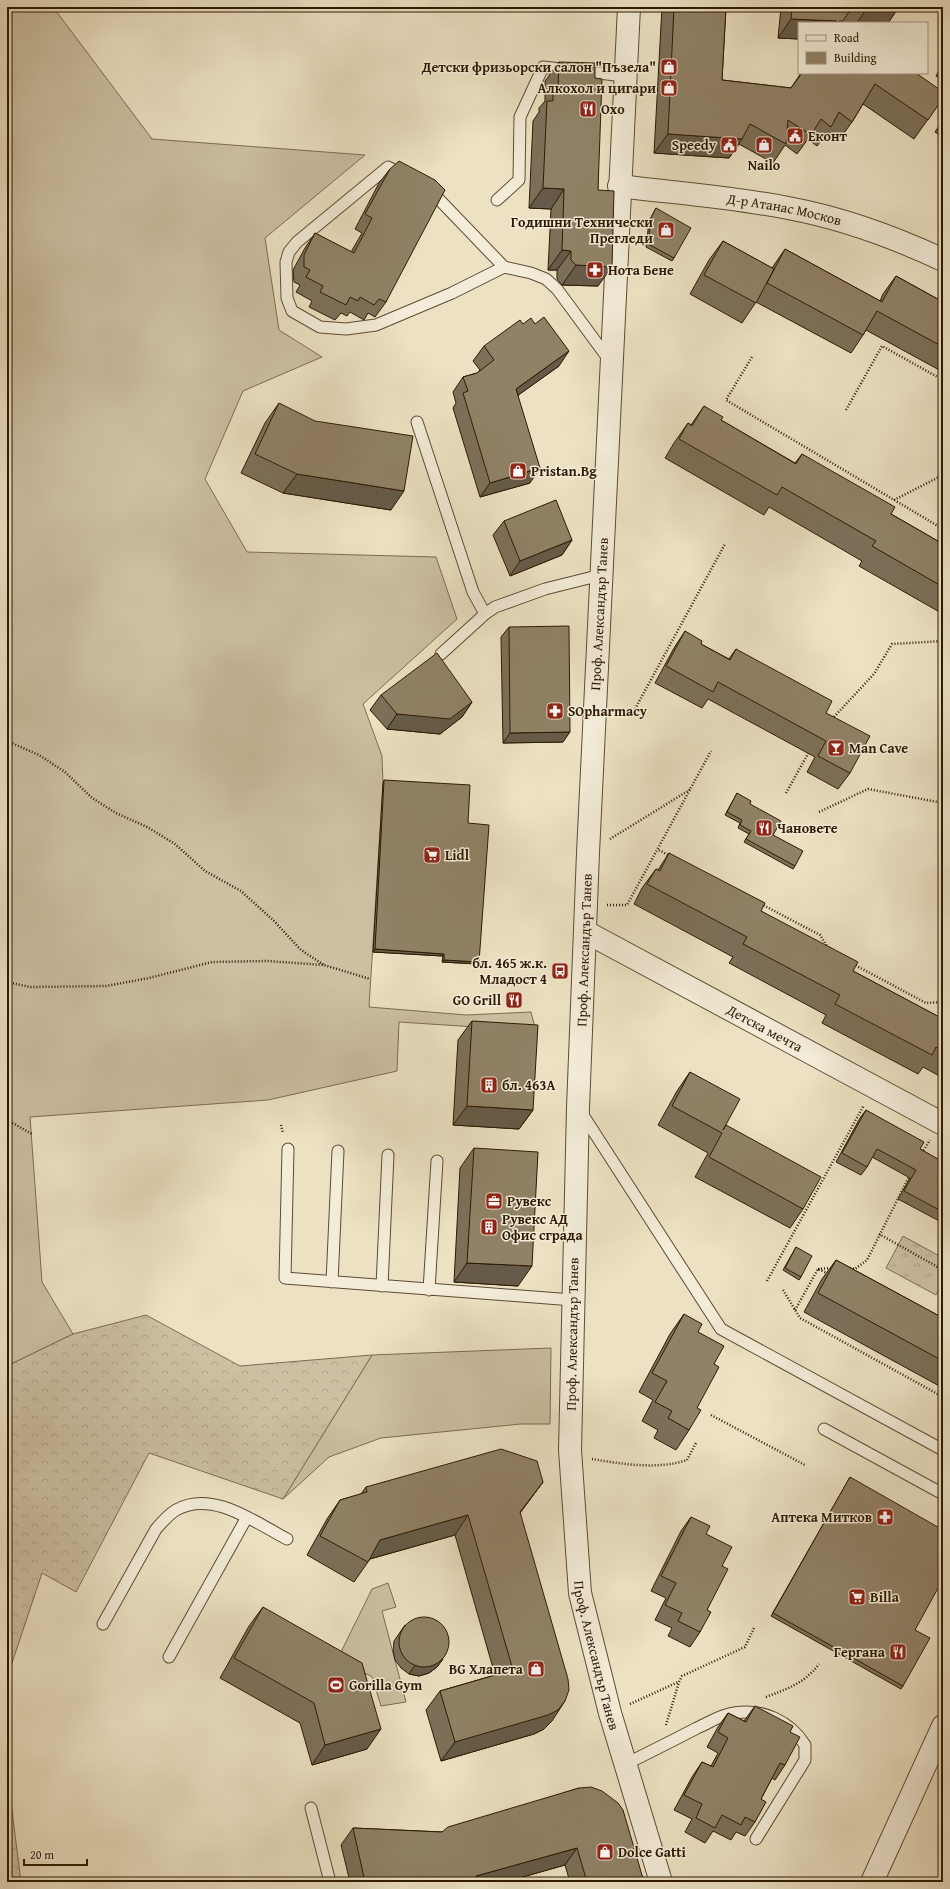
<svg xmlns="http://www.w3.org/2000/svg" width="950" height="1889" font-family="'Gentium Book Plus',serif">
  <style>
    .grass { fill: #ccc0a2; stroke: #7c6c52 }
    .forest { fill: url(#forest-crowns); stroke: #7c6c52 }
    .park { fill: url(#park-tufts); stroke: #7c6c52 }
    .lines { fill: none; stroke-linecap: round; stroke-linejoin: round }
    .service-casing { stroke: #5d4b33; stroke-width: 13 }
    .minor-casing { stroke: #5d4b33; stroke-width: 24 }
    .tertiary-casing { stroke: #5d4b33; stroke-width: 24 }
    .path { stroke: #2d1903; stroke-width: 2.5; stroke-dasharray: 1 2; stroke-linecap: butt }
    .service { stroke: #f3ecd8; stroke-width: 11 }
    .minor { stroke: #f3ecd8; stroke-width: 22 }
    .tertiary { stroke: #f3ecd8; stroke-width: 22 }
    .wall { fill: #7c7059; stroke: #2d1903 }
    .shaded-wall { fill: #655b48; stroke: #2d1903 }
    .building { fill: #908267; stroke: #2d1903 }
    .labels { text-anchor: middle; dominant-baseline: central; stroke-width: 3; stroke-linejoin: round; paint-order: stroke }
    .poi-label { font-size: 14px; font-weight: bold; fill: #2d1903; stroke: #f3ecd8; text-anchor: start }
    .street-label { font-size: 14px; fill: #2d1903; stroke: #f3ecd8 }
  </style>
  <defs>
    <pattern id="forest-crowns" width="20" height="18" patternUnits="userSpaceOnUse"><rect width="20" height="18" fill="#ccc0a2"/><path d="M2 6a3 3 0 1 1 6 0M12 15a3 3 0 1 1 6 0" fill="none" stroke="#b0a48a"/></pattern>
    <pattern id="park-tufts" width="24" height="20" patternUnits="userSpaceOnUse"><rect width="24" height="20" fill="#ccc0a2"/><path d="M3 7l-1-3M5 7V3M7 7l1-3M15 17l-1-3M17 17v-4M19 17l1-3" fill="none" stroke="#b0a48a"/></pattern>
  </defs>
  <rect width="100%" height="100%" fill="#ece2c3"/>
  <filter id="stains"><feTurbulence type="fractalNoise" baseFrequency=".005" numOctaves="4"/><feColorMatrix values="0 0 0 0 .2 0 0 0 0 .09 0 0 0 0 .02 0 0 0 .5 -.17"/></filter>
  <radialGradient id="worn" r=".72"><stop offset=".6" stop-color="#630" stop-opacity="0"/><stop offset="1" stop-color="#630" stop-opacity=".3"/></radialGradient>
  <path class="grass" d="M7,7H53L152,139L365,155L265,238L279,330L322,357L243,391L205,479L247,552L436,557L457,619L363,704L382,756L383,783L369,1007L466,1015L531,1012L536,1031L399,1022L397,1071L268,1100L30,1117L42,1282L73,1334L7,1366Z
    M551,1348L550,1424H521L381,1438L329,1457L283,1499L372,1355Z
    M388,1583L396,1607L382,1611L406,1702L381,1706L372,1677L338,1658L372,1589Z"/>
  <path class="forest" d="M146,1315L240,1366L372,1355L283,1499L149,1453L76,1592L42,1573L7,1678V1366L73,1334Z
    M7,1771L21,1882H7Z"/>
  <path class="park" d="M903,1236L943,1258V1282L936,1295L886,1268Z"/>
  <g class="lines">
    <g class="service-casing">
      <path id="service" d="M403,175L388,167L297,242L289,252L286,262L287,298L292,311L320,327L346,329L376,325L452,293L504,267L531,273L546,279L557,289L610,361
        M430,190L504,267
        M497,200L519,180L520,117L543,67L625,76
        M417,422L473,592L485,614
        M441,654L485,614L495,607L545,589L601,575
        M581,1112L721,1329L943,1450
        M288,1149L285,1278L573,1300
        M332,1282L338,1151
        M382,1286L388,1155
        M429,1290L437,1161
        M824,1429L943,1494
        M103,1624L156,1529C162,1522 168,1515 176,1510C212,1489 256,1523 287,1539
        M169,1657L247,1517
        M626,1764C650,1752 674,1740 697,1728C709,1723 721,1714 734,1713C762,1708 790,1721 805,1745V1760L756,1839
        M311,1808L330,1882"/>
    </g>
    <g class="minor-casing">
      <g id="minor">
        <path id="s1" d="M586,932L943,1124"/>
        <path d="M872,1882L943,1726"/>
      </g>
    </g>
    <g class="tertiary-casing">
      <g id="tertiary">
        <path id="s2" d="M629,7L588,853L578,1108L570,1450L580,1593L610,1713L661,1882"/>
        <path id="s3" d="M619,186C676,193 732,197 788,208C842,218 894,237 943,260"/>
      </g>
    </g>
    <path class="path" d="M752,357L726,400L943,529
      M846,410L882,346L943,380
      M894,500L943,475
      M635,709L725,544
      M832,719L874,674L892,644L943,641
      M7,741L39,755L65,772L92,798L116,813L147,827L175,844L205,871L241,891L274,921L301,950L324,965
      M786,793L809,752
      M819,812L868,789L943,803
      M610,839L691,789
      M659,850L670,856
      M761,904L820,935L828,948
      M607,905H627L711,751
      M853,964L926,1003L943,1002
      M7,982L30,987L106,986L149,978L212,962L267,961L324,965L370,979
      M7,1120L32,1134
      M281,1125L283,1133
      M922,1153L930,1140
      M879,1234L943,1270
      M850,1268L855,1269L867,1260L910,1175
      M818,1269L833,1268
      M767,1281L864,1105
      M783,1290L800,1318L943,1397
      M795,1310L818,1269L829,1274
      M711,1415L805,1465
      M592,1459C622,1464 658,1470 687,1460L696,1443
      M766,1697C787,1689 805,1683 819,1664
      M630,1704L678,1682
      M666,1725L679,1682L682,1676L745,1647L754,1628"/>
    <use href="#service" class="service"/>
    <use href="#minor" class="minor"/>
    <use href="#tertiary" class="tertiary"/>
  </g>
  <path class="wall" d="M662,7H726L722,80L791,88L801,73H916L943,98L914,139L863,104L852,122L839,140L827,132L817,146L808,139L797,154L785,145L773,163L739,144L729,158L654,153Z
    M781,7H899L888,23H799V39L778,38Z
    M559,62L595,78L598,190V286L562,285L557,279V270H548L551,209L529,208L533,121L539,112V108L545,101V81Z
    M943,63V80L936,76Z
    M943,120V137L935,132Z
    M390,169L386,302L375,317L368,313L364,320L350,312L347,316L341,313L335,320L309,307L312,301L296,292L300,285L294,282L293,270L305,248L315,233L351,252L362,233L355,229L379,183Z
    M656,208L674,258L672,261L646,247L649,221Z
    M723,241L772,268L785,249L880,301L883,294L896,276L943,302V372L866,330L863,335L851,353L756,302L742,323L690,294L709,260Z
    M484,346L559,366L518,395L530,483L480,497L453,408L456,403L453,392L463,377L477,373L480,370L473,361Z
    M279,403L391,510L283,493L241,473L265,423Z
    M704,406L721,420L795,463L802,454L891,514L943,544V614L859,566L862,561L769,507L764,515L665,458L674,443L688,423L691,425Z
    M504,521L572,540L562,555L510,576L493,535Z
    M509,627L563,742L503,743L501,637Z
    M685,631L701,644L729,659L736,649L826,713L850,773L838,789L807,772L815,757L708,699L702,708L655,683L674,648Z
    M381,695L472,702L462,717L440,734L387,729L370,710Z
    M384,780L468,823L479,962L477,964L442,962L443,956L373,952L383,783Z
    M737,793L750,804L773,835L795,866L793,869L744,842L749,834L738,828L740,823L725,815Z
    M669,853L761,911L853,971L943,1019V1078L923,1067L918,1074L822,1023L826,1015L729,963L733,957L634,904L642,888L656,869L658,870Z
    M472,1021L533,1110L519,1129L453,1125L458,1040Z
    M690,1072L726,1125L803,1209L790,1228L695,1177L708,1153L658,1125L677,1091Z
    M866,1110L920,1149L943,1162V1223L898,1199L910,1178L872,1157L867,1167L861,1175L836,1162L860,1118Z
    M474,1148L518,1286L454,1282L460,1168Z
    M796,1247L801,1277L799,1280L783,1270Z
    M836,1260L943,1318V1388L804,1312L822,1279Z
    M684,1314L698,1332L697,1408L689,1430L676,1450L654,1438L658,1430L642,1421L653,1400L639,1392L670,1334Z
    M850,1477L915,1630L903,1686L901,1689L771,1616Z
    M543,1482L520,1513L552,1721L544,1729L534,1734L441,1761L426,1710L440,1691L495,1675L455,1535L370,1559L354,1582L307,1555L327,1519L340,1500L361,1494L366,1487Z
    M691,1517L722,1566L707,1610L700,1632L690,1647L668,1636L672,1628L655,1620L666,1598L651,1591L681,1531Z
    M263,1607L367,1749L312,1765L300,1723L220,1678L249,1626Z
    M405,1625L443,1659L437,1667L429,1673L419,1676L409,1674L401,1668L395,1660L393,1651L394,1641Z
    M755,1706L790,1732L785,1765L775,1780L772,1778L761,1799L755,1822L745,1836L736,1832L731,1840L713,1831L705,1843L685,1832L692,1819L674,1810L692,1777L702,1762L711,1766L718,1753L707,1747L718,1727L728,1713L744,1721Z
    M579,1788L644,1882H570L565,1865L505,1882H350L341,1845L353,1828L442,1832Z"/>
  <path class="shaded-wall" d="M898,8L888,23H857L865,11Z
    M791,19L837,21L836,23H799V39L778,38Z
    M668,134L742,139L729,158L654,153Z
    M543,188L564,189L551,209L529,208Z
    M562,250L571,251L557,270H548Z
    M576,265L612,267L598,286L562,285Z
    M569,351L559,366L506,404L516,389Z
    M540,468L530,483L480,497L490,483Z
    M297,474L404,491L391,510L283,493Z
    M572,540L562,555L510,576L520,561Z
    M472,702L462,717L440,734L387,729L397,714Z
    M570,732L563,742L503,743L510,733Z
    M375,949L444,954L443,956L373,952Z
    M444,960L479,962L477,964L442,962Z
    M467,1106L533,1110L519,1129L453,1125Z
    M467,1263L532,1266L518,1286L454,1282Z
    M543,1482L529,1501L506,1531L520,1512Z
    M468,1515L455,1535L366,1560L380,1540Z
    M443,1659L437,1667L429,1673L419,1676L409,1674L415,1665Z
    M565,1701L552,1721L544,1729L534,1734L441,1761L455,1742Z
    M381,1729L367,1749L312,1765L325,1745Z
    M577,1848L565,1865L505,1882H472L476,1876Z"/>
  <path class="building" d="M674,7H726L722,80L791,88L802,73H916L943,92V98L928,120L875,84L852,122L839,112L831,127L821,119L811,135L788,120L786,144L750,124L742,139L668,134Z
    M792,7H852L843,21H839L841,23H836L837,21L791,19Z
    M857,7H899L898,8L865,11Z
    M559,62L595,63V78L602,79L598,190L614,191L612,267L576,265L571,260V251L562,250L564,189L543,188L547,101H553V89H558Z
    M943,120V129L939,126Z
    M399,161L435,180L445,190L386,302L379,299L374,305L360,297L358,301L350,297L346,305L320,292L323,286L306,277L310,270L304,267V255L315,233L354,253L372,218L365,214L390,169Z
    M656,208L691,228L674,258L648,244L651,218Z
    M723,241L774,269L756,303L704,275Z
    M785,249L882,302L896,276L943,302V347L877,311L863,335L767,283Z
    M544,317L569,351L516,389L540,468L490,483L463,393L468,391L463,377L477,373L494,360L484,346L520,320L523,324L531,318L535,324Z
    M279,403L315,421L413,436L404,491L297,474L255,454Z
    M704,406L723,417L721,420L796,464L802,454L895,507L891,514L943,544V587L872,546L876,541L782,487L777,495L679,439L688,423L692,426Z
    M556,500L572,540L520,561L504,521Z
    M569,626L570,732L510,733L509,627Z
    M685,631L702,641L701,644L730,660L736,649L832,701L826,713L870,736L850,773L818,756L826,741L718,682L713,692L666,666Z
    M437,653L472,702L450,719L397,714L381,695Z
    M384,780L470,785L468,823L489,825L479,962L444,960V954L375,949Z
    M737,793L751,801L750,804L781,821L773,835L803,851L795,866L746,839L751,831L740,825L742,820L727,812Z
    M669,853L765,903L761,911L858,962L853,971L943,1019V1051L936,1047L932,1055L835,1004L840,995L743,944L747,937L647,884L656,869L660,871Z
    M472,1021L538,1025L533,1110L467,1106Z
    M690,1072L740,1099L723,1130L726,1125L821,1177L803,1209L709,1157L722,1133L672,1106Z
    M866,1110L924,1142L920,1149L943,1162V1212L904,1191L916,1170L877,1149L867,1167L842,1153Z
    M474,1148L538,1152L532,1266L467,1263Z
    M796,1247L812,1256L801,1277L785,1268Z
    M836,1260L943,1318V1361L818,1293Z
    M684,1314L702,1324L698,1332L724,1346L714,1364L719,1367L697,1408L701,1410L689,1430L668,1418L672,1411L655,1402L667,1381L652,1373Z
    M501,1449L537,1461L543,1482L520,1512L568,1679L569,1690L565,1701L558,1710L548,1715L455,1742L440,1691L513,1670L468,1515L380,1540L368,1562L320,1536L340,1500L367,1492L366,1487Z
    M850,1477L943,1530V1579L915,1630L930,1638L903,1686L773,1613Z
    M691,1517L710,1526L706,1534L732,1547L722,1566L728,1569L707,1610L711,1612L700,1632L678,1621L682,1613L665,1605L676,1583L661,1576Z
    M263,1607L362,1663L381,1729L325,1745L314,1703L234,1658Z
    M399 1642a25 25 0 1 1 50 0a25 25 0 1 1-50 0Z
    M755,1706L793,1726L790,1732L800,1737L785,1765L780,1763L761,1799L766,1802L755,1822L745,1817L741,1825L722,1815L715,1828L696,1818L702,1804L684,1795L702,1762L713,1767L728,1738L718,1732L728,1713L746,1722Z
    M591,1787L602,1791L618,1803L623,1810L644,1882H587L577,1848L476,1876L473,1882H365L353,1828L442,1832L448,1827L579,1788Z"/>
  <defs>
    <g id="shop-square" transform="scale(0.9)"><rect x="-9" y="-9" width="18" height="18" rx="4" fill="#8f2418" stroke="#f3ecd8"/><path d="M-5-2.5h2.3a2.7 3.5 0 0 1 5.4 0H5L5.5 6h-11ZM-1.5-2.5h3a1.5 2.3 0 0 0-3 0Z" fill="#fff"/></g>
    <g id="restaurant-square" transform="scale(0.9)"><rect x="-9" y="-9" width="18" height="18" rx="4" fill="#8f2418" stroke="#f3ecd8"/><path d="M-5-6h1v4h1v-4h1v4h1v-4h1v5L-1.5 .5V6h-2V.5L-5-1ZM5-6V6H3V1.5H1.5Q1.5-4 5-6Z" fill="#fff"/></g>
    <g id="civic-square" transform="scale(0.9)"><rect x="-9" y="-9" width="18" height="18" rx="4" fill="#8f2418" stroke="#f3ecd8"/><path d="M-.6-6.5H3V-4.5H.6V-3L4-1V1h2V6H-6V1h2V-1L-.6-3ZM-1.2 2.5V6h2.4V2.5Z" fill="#fff"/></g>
    <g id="pharmacy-square" transform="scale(0.9)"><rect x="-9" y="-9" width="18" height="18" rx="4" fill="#8f2418" stroke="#f3ecd8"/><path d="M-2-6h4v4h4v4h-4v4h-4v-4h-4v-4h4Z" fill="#fff"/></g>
    <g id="bar-square" transform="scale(0.9)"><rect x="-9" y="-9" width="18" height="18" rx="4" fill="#8f2418" stroke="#f3ecd8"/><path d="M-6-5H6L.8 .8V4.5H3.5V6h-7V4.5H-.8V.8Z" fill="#fff"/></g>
    <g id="supermarket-square" transform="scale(0.9)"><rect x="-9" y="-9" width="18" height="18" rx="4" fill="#8f2418" stroke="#f3ecd8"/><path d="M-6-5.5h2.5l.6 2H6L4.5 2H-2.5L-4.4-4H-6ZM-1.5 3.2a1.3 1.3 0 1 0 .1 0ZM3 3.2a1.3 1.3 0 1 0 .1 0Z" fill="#fff"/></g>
    <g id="bus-square" transform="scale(0.9)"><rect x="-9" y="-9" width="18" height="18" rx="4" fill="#8f2418" stroke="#f3ecd8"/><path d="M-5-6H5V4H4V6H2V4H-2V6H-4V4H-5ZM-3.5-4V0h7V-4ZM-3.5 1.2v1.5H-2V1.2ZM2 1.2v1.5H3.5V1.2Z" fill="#fff"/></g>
    <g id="building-square" transform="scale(0.9)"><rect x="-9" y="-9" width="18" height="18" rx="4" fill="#8f2418" stroke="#f3ecd8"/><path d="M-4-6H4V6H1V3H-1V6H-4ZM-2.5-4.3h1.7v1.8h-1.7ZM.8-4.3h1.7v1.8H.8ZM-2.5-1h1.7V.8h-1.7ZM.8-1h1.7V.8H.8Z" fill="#fff"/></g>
    <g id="office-square" transform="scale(0.9)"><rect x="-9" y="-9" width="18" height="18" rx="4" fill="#8f2418" stroke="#f3ecd8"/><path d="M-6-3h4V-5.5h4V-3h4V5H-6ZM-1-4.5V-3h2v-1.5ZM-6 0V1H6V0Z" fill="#fff"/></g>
    <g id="stadium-square" transform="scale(0.9)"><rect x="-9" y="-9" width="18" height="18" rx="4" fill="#8f2418" stroke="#f3ecd8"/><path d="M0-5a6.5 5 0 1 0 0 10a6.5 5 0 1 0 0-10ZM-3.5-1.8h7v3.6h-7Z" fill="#fff"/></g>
  </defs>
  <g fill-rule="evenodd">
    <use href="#shop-square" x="669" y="67"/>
    <use href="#shop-square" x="669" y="88"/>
    <use href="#restaurant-square" x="588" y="109"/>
    <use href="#civic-square" x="795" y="136"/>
    <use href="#civic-square" x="729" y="145"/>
    <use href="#shop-square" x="764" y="145"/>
    <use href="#shop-square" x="666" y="230"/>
    <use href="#pharmacy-square" x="595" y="270"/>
    <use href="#shop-square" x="518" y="471"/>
    <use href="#pharmacy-square" x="555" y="711"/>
    <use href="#bar-square" x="836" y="748"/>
    <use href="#restaurant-square" x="764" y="828"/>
    <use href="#supermarket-square" x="432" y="855"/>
    <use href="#bus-square" x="560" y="971"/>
    <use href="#restaurant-square" x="514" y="1000"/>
    <use href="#building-square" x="489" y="1085"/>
    <use href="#office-square" x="494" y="1201"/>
    <use href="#building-square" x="489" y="1227"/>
    <use href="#pharmacy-square" x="885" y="1517"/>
    <use href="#supermarket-square" x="857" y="1597"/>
    <use href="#restaurant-square" x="898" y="1652"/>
    <use href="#shop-square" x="536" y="1669"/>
    <use href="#stadium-square" x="336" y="1685"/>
    <use href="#shop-square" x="605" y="1852"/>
  </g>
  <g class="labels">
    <g class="poi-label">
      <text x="656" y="67" text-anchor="end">Детски фризьорски салон "Пъзела"</text>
      <text x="656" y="88" text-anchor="end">Алкохол и цигари</text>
      <text x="601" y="109">Охо</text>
      <text x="808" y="136">Еконт</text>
      <text x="716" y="145" text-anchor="end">Speedy</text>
      <text x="764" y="165" text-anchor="middle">Nailo</text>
      <text x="653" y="222" text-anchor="end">Годишни Технически<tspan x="653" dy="16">Прегледи</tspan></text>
      <text x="608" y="270">Нота Бене</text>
      <text x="531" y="471">Pristan.Bg</text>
      <text x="568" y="711">SOpharmacy</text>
      <text x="849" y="748">Man Cave</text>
      <text x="777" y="828">Чановете</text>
      <text x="445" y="855">Lidl</text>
      <text x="547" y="963" text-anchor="end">бл. 465 ж.к.<tspan x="547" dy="16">Младост 4</tspan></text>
      <text x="501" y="1000" text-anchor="end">GO Grill</text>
      <text x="502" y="1085">бл. 463А</text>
      <text x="507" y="1201">Рувекс</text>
      <text x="502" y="1219">Рувекс АД<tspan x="502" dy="16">Офис сграда</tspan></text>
      <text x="872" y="1517" text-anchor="end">Аптека Митков</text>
      <text x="870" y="1597">Billa</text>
      <text x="885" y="1652" text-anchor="end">Гергана</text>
      <text x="523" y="1669" text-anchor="end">BG Хлапета</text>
      <text x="349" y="1685">Gorilla Gym</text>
      <text x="618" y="1852">Dolce Gatti</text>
    </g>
    <g class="street-label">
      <text stroke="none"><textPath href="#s3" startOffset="167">Д-р Атанас Москов</textPath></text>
      <text transform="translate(599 614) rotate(-87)">Проф. Александър Танев</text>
      <text transform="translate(584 950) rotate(-88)">Проф. Александър Танев</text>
      <text stroke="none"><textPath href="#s1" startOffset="203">Детска мечта</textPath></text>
      <text transform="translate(572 1334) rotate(-89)">Проф. Александър Танев</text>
      <text stroke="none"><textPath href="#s2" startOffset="1652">Проф. Александър Танев</textPath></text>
    </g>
  </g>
  <rect width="950" height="1889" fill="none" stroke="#ece2c3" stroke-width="24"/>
  <rect x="8" y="8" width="934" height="1873" fill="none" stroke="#2d1903" stroke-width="2"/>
  <rect x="12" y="12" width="926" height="1865" fill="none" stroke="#2d1903"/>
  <rect x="798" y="22" width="130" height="52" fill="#f3ecd8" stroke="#a49883"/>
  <rect x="806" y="35" width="20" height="6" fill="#f3ecd8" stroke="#a49883"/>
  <text x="834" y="42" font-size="12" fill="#2d1903">Road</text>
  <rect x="806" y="52" width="20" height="12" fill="#908267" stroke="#a49883"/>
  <text x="834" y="62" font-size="12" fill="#2d1903">Building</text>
  <path d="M24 1859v6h63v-6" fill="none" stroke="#2d1903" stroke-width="2"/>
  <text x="30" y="1859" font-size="12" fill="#2d1903" stroke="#f3ecd8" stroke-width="3" paint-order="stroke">20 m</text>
  <rect width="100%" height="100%" filter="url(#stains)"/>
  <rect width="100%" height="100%" fill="url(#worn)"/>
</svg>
